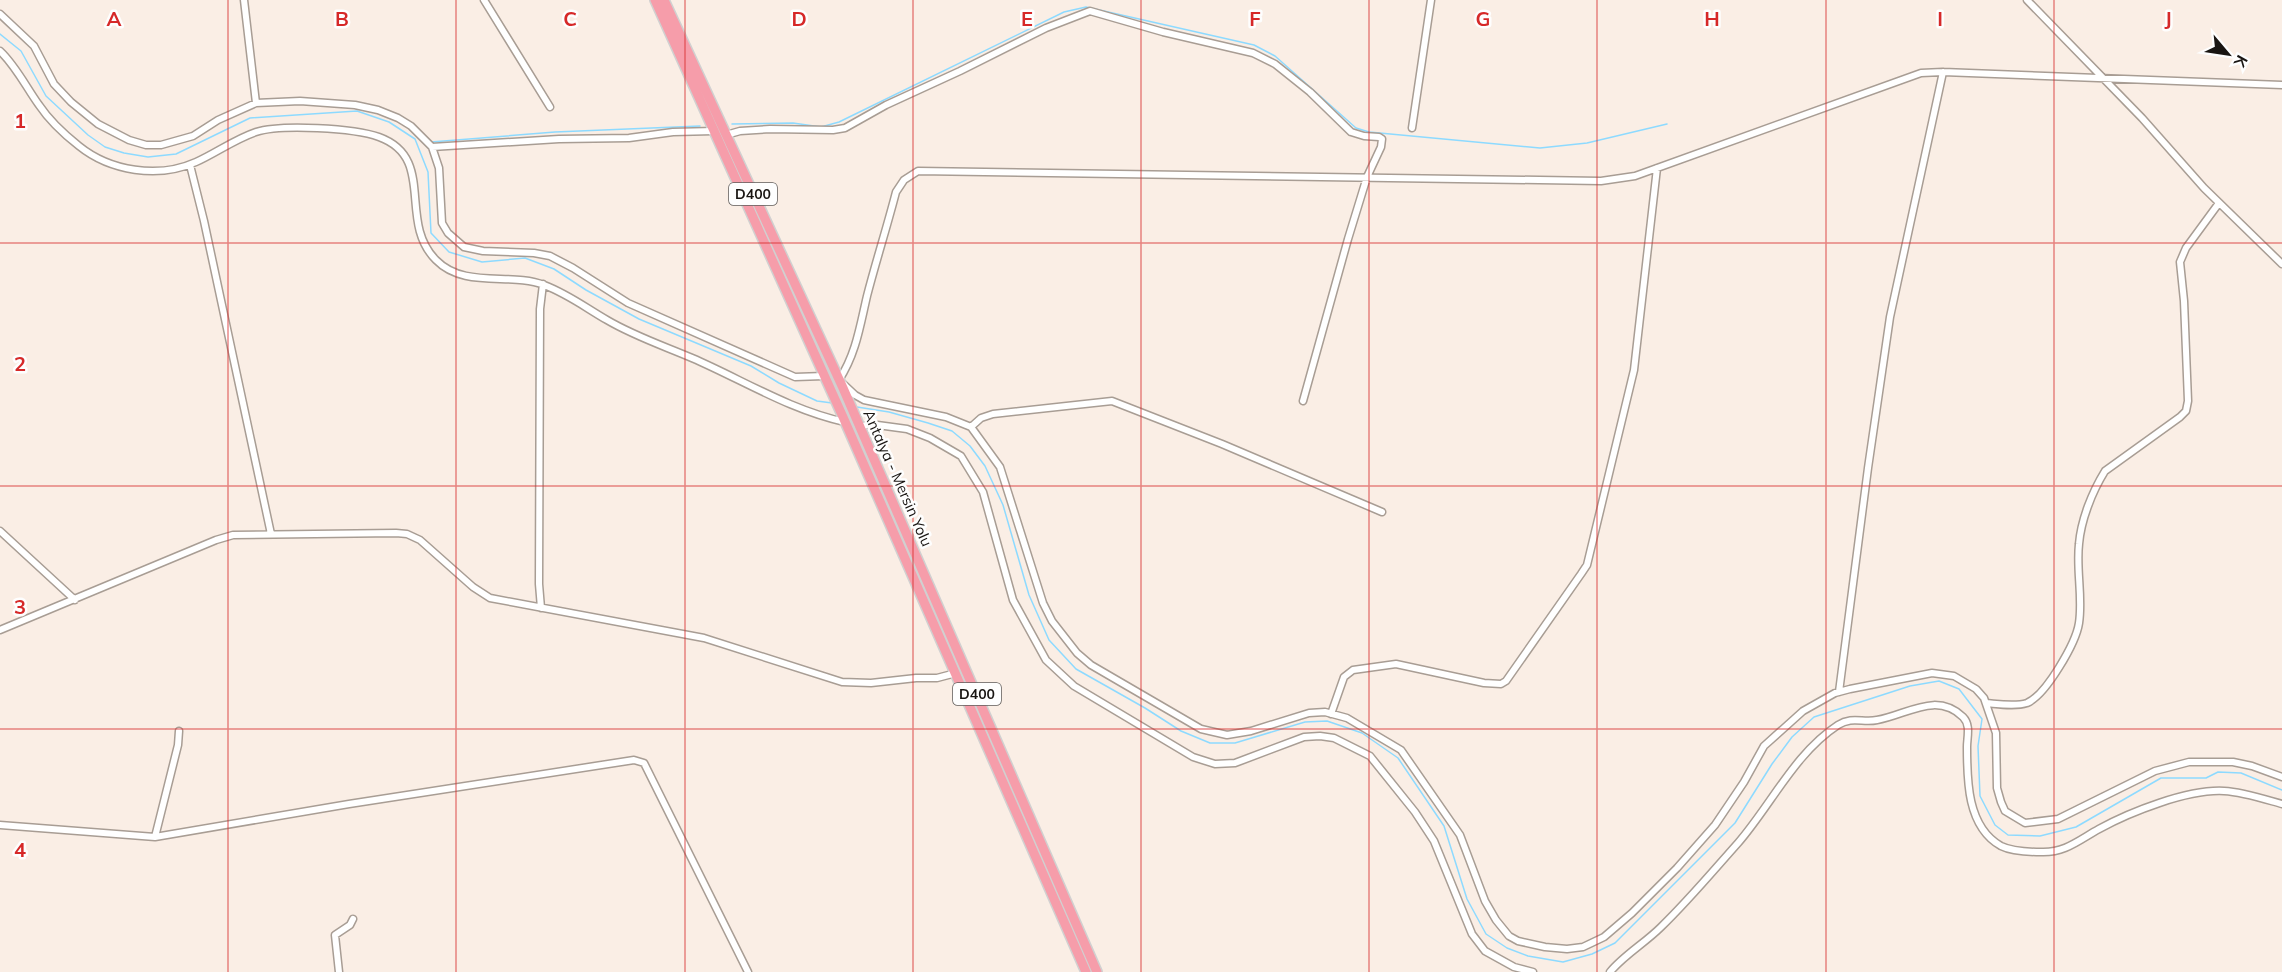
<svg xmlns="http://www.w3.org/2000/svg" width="2282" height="972" font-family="Mulish,sans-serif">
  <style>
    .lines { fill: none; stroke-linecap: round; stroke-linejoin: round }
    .stream { stroke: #8ddaff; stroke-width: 1.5 }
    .minor-casing { stroke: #a89d94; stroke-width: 9 }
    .highway-casing { stroke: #d1d0d0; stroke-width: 12 }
    .minor { stroke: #fff; stroke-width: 6 }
    .highway { stroke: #f69daa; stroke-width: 9 }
    .grid { fill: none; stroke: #d62828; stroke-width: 1.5; stroke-opacity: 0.55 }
    .labels { text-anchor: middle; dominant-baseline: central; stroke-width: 5; stroke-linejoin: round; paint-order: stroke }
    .shield { fill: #fefefe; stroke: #5e5b59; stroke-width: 1.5 }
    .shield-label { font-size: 14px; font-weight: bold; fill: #191512 }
    .street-label { font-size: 15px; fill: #191512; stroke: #fefefe }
    .grid-label { font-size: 20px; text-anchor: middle; font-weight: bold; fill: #d62828; stroke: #fefefe; stroke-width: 5; stroke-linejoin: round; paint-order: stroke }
  </style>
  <rect width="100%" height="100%" fill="#faeee5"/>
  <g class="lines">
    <path class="stream" d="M0,34L21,51L46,96L88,135L105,147L124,153L148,157L176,154L250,118L357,111L389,122L415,139L428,172L431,233L449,252L482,262L525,258L554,269L586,290L639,319L751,366L779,383L817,401L832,403
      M732,124L793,123L821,127L839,122L1064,12L1086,7L1254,45L1275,56L1356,128L1369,132L1540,148L1587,143L1667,124
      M431,142L555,132L700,126
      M857,407L889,412L928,423L952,431L970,446L985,466L1003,505L1029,595L1049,640L1076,669L1145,708L1181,731L1210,743H1235L1305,722L1327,721L1362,733L1398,758L1444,826L1467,899L1486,934L1507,948L1528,956L1563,962L1592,954L1615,943L1735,823L1772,764L1792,737L1814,717L1910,686L1939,681L1959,689L1982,719L1978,746L1980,796L1995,825L2008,835L2040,836L2076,827L2161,778H2206L2218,772L2241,773L2282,790"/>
    <g class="minor-casing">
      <path id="minor" d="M244,0L256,103
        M484,0L550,107
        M2027,0L2142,118L2204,188L2282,264
        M0,14L34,46L54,84L71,102L98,124L129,140L146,145H161L193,136L218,120L256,103L300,101L355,105L378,110L398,118L411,126L432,147L439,168L442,223L448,233L464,247L483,251L534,253L550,256L573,268L628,303L795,377L824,376
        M0,51C16,66 26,87 39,105C49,120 65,135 79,146C110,171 158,179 196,162C216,153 235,139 256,132C281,124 354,128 379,137C437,158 397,221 436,260C464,289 511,272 544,285C568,294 586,308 607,320C634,336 664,346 692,358C743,380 790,410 845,422
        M2282,85L1943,72L1921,73L1635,176L1601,181L918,171L904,180L896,192C887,227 876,261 867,296C860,326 856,354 839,380L855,395L864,400L946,417L971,427L1000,467L1043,603L1052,621L1077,653L1091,665L1201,729L1227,735L1251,731L1309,713L1325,712L1347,718L1401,750L1460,835L1485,901L1496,920L1509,936L1518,941L1545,947L1567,949L1583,947L1604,937L1632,913L1677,868L1715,825L1744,782L1764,746L1803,711L1835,693L1850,689L1932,673L1954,676L1976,689L1984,698L1996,733L1997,788L2001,802L2005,811L2025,823L2058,819L2155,771L2189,762H2233L2252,766L2282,777
        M1412,128L1431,0
        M726,135L740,131L770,129L833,130L845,128L886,105L960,71L1046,28L1090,11L1163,32L1253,53L1275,64L1310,92L1351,132L1364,136L1379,137L1382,139L1381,147L1367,177L1348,239L1303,401
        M432,147L559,139L629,138L673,132L714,131
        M190,165L204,221L271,534
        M860,427L870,424L907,429L930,438L961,456L983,492L1013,600L1046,660L1074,686L1193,757L1215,764L1235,763L1304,737L1320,736L1334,738L1370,756L1415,812L1434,841L1472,934L1485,951L1514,967L1533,972
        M971,427L981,418L993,414L1112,401L1222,444L1382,512
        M0,531L75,600
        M541,608L539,584L540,309L543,284
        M0,630L216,540L233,535L396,533L407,534L420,540L473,587L490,598L704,638L842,682L871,683L916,678H937L956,673
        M1839,692L1868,468L1890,317L1943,72
        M1986,703C1998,704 2015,707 2027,703C2046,695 2076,643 2079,623C2083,597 2076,570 2079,544C2081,520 2092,492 2105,471L2180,417L2186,411L2188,401L2184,301L2180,262L2186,248L2219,203
        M1331,714L1344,677L1353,670L1396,664L1484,683L1501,684L1506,681L1581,574L1587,565L1634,370L1657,168
        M0,825L155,837L349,804L634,760L644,763L748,972
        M155,837L178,745L179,731
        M339,972L335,935L350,925L353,919
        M1610,972C1624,955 1645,943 1661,927C1688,901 1713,871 1738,843C1771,805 1795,753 1838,725C1852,716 1863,723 1877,720C1907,715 1936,691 1963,717C1971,725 1967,737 1967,747C1967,780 1967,827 2001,846C2011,851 2029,852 2041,852C2065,853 2079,840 2099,829C2130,812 2188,789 2224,791C2243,792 2264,799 2282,804"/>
    </g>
    <g class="highway-casing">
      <path id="highway" d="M655,0L843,417L1086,972
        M664,0L843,388L1097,972"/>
    </g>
    <use href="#minor" class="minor"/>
    <use href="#highway" class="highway"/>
  </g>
  <path class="grid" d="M228,0V972M456,0V972M685,0V972M913,0V972M1141,0V972M1369,0V972M1597,0V972M1826,0V972M2054,0V972M0,243H2282M0,486H2282M0,729H2282"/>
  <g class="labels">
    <g class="shield">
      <rect x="729" y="183" width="48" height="22" rx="4.5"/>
      <rect x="953" y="683" width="48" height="22" rx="4.5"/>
    </g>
    <g class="shield-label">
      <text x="753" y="194">D400</text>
      <text x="977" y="694">D400</text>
    </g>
    <g class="street-label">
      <text transform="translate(898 478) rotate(66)">Antalya - Mersin Yolu</text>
    </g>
  </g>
  <g class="grid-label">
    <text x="114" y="26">A</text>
    <text x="342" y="26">B</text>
    <text x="570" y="26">C</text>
    <text x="799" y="26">D</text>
    <text x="1027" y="26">E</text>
    <text x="1255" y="26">F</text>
    <text x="1483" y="26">G</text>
    <text x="1712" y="26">H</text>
    <text x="1940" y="26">I</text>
    <text x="2168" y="26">J</text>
    <text x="20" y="128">1</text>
    <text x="20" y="371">2</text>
    <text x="20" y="614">3</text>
    <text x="20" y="857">4</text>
  </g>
  <g transform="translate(2228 54) rotate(119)" stroke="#fefefe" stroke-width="4.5" paint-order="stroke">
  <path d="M0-4.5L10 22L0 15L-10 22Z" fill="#191512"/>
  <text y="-9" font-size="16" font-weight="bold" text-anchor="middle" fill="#191512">K</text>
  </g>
</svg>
